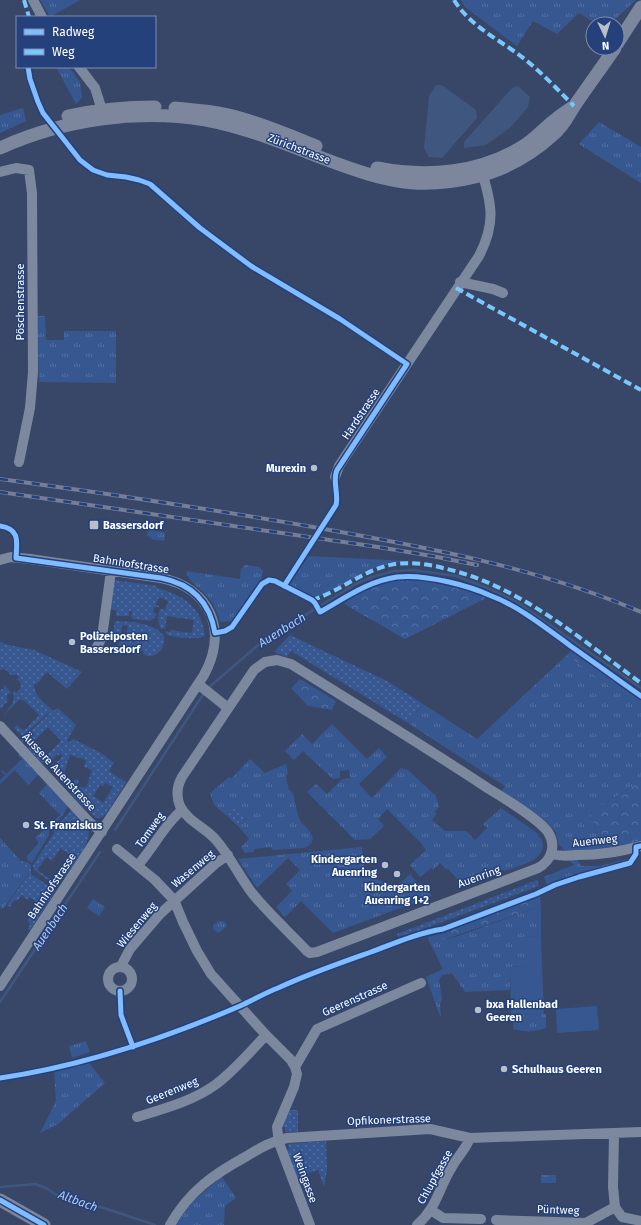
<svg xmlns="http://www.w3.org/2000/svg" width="641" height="1225" font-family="'Fira Sans',sans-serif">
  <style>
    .grass { fill: url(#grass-tufts) }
    .forest { fill: url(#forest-crowns) }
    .garden { fill: url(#garden-dots); fill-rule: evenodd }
    .pitch { fill: #375791 }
    .water { fill: #3f567f }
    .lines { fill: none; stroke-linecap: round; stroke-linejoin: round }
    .stream { stroke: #3f567f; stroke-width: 2.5 }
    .minor { stroke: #7c889e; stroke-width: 10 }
    .major { stroke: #7c879d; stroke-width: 13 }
    .rail-casing { stroke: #747e96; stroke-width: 4 }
    .rail { stroke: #24417b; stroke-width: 2.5; stroke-dasharray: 8; stroke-linecap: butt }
    .quiet { stroke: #7ac7fe; stroke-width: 4; stroke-dasharray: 8 4; stroke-linecap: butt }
    .cycleway-casing { stroke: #24417b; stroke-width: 8 }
    .cycleway { stroke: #80bcff; stroke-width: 5 }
    .poi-dot { fill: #b9bfca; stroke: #24417b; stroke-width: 1.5 }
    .labels { text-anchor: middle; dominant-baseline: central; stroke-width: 3; stroke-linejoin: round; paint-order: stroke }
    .street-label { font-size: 11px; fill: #fff; stroke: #24417b }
    .poi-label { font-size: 11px; font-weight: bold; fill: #fff; stroke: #24417b; text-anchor: start }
    .water-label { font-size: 12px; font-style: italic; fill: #b2c7ed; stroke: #24417b }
  </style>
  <defs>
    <pattern id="grass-tufts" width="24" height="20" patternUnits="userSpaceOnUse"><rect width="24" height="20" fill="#375791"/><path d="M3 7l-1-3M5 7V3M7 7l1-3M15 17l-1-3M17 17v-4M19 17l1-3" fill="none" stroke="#5570a2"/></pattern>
    <pattern id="forest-crowns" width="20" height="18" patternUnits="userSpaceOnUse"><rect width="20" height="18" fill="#375791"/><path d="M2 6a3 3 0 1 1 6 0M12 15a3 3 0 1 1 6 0" fill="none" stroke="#5570a2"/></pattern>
    <pattern id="garden-dots" width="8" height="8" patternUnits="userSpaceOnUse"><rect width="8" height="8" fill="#375791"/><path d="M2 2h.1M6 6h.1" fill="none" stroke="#5570a2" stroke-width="1.8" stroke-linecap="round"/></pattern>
  </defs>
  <rect width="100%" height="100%" fill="#384767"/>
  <path class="grass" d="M40,0H80L50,17Z
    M461,0H636L610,24H597L579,13L557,34L533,21L517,46L465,7Z
    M56,67H69L80,82L82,98L76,104Z
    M23,108L26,121L0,133V115Z
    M599,122L641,147V183L579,144Z
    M37,316H45L46,340H64V331H116V383L39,382Z
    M148,529L164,532L165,536L164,541L151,539L152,537L147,536Z
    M308,556L407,561L376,567L320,596L311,598L292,588L290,584Z
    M245,565L259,567L263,571L262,577L233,621L220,622C217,610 212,600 203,592C196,585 188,581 186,571L240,579L241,569Z
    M567,655L611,687L621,684L641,698V781L590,813L604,851H565L558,843L556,832L548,824L501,792L505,786L408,723L423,704L477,739Z
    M332,724L367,759L379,748L387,757L359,784L372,798L401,768L408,770L436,796L439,807L434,812L437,814L432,820L445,831H466L475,840L487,828L483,824L501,808L537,833C557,857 521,866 504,871L502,869L462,884L448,869L447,870L440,863L433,870L431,868L420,877L410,865L426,850L422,844L387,809L378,819L384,826L370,839L355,840L307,792L316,784L327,794L342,779L350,778L349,770L340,771V778L333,779L303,751L294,760L285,751L302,734L312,744Z
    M20,753L39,774L28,785L15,770L0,784V780L5,775L1,771L2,770L6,774L22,759L18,755Z
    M250,759L265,773L286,764L288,773L286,777L289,790L293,793C295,801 296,810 299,818C302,827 324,838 305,848L273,850L270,847L255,849L253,852L245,853L241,847L249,839L239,827L247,819L235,808L227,816L214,805L210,793L229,777L232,778Z
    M48,783L69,805L63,815L49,831V835L32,863L27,860V856L38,844V841L35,838L60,815L39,793Z
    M0,838L21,861L20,863L29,873L3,909L0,907Z
    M362,847L364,866L375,879L397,886L410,874L417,883H422L432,896L333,933L301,901L285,917L276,907L292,891L286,884L300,870L288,858L257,888L238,859Z
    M630,858L629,861L579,874L547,886L544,877L574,865L569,860L577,859L581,866H600Z
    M93,899L105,907L99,916L87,908Z
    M541,906V936L529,937L530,966L510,967V990L465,992L452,973L442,975L439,980L442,998L440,1005L441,1016H440L426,977L443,969L429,941H440L458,936Z
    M219,921H222L225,922L227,926L218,933L213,929V925Z
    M546,1014V1028C535,1032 525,1032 513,1029L514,1015Z
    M86,1041L90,1052L72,1058L69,1046Z
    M89,1063L105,1083L58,1124L40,1133L56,1101L54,1071Z
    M541,1175H556V1183H541Z
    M222,1177L236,1198L225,1206L224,1225H176C186,1205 205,1190 222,1177Z"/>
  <path class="forest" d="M410,579C439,582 460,586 488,597L405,639L344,604L364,587L389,581Z
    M572,650L621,684L611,687L567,655Z
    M300,679L336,701L332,710L308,706L291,688Z
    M641,781V842L604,851L590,813Z
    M540,896L541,906L440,941H429L428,937L444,933Z"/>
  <path class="garden" d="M113,580L157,586V588C183,595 202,607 205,636C198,640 173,638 166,634L165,631L170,632V630L192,633L194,620L167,616L165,629L160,628L158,617L160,609L165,610L168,601L159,597L156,605L159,606V607H155L153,610L154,613H157L155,617L150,621L133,619L131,616L132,611H129V616H116V610L111,609L110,607Z
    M115,621C131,622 156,622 165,638H164C166,647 156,660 144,655L143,651H140L139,654L136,655L117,644L125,640L128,626L122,625L121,635L115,637L113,633Z
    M290,635L387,681L423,704L408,723L291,651L287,657L274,652Z
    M0,642L9,645L34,650L82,672L67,689L47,672L37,684L34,685C34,696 46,704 53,711L58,708L76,725L67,740L69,743L73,739L101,753L114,763L109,771L126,782L106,814L100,818H96L83,806L71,794L74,779L79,780L77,786L86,788L92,770L84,767L86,760L70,755L62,779L53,771L55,768L54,765L63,756L61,754L56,756L65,747L50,761L51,762L48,765L40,761L28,748L33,744L45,757L61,741L48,727L32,743L27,738L22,742L21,740L50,713L47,714L23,736L14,728L17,725L24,731L39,715L24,700L22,701L20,699L3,716L13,703L14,694L12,692L15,691L16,693L21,688L20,682L17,679L19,677L17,675H11L5,669L0,670ZM105,783L113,787L103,803L93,796L100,785L103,787Z
    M4,685L11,692L7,695V702L0,709V690L5,688L3,686Z
    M235,807L247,819L239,827L227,816Z
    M73,808L86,823L84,827L89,831C89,847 74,862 66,875L60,871L70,855L60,848L52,861L47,857L37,870L59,885L58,887L34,870L33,865L54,833V829Z
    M21,861L27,862L31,865V874L54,890L53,895L30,930L28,929L30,925L28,920L39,905L30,897L28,900L22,895L17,901L14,900L10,907L7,905L29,874L20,863Z
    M537,880L539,886L426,928L398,937L397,934Z
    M290,1109V1110H298V1132H285V1127H282Z
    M326,1141L327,1169L324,1187L318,1170L295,1178L285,1150L289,1149L288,1144Z"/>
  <path class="pitch" d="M541,936L544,1014L511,1015L510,967L529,966V937Z
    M597,1006L599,1030L557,1033L556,1009Z"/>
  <path class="water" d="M436,85H442L476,110L477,118L442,158L429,157L424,148L429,96Z
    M518,86L530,97L528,107L511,127L486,145L464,148V142L512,88Z"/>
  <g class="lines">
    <path class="stream" d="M207,689L263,641L354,585L372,577L394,571L413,570L456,576L490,589L517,602L641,688
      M115,830L204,693
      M0,1002L100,852
      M0,1187L35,1184L46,1188L58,1196L76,1202L104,1208L155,1225"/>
    <path class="minor" d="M33,0L42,17
      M79,67L95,88L102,110
      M0,172L16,168L29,170L32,193L33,372L30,408L19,462
      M460,282L493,289L503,293
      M335,477L339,466L479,256C496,223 492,204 481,169
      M0,560L11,557L30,559L161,578C211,588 228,631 204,675L0,986
      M97,647L102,637L111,571
      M277,660L291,664C357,705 424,746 489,789C504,798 539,820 548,832C557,846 551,861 538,868L317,952L310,953L307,951C289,932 269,914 252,893C239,876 230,856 216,840C205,827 188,822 180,806C176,796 177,786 182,777L254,670L265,662Z
      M198,684L228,708
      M0,726L90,823L102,832
      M117,849L155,880L174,900L183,922L197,951L211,974L266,1035L291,1060L295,1067L297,1074L294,1087L277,1127L279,1143L310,1225
      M551,854C559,856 568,856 576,855C601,855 617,852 641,846
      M138,865C154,847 164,825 182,810
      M121,966L130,949L160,914L215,864L228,855
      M108 979a12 12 0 1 1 24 0a12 12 0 1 1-24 0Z
      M295,1067L317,1029L421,983
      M137,1117C163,1109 193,1101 215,1085C234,1071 250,1052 266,1035
      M614,1133L613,1187L615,1207L622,1217L641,1221
      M431,1210L443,1218L481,1219
      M496,1220L586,1223L615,1207
      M170,1225C189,1191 214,1174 247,1156C260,1148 272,1141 287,1138L430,1129L470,1138L641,1132
      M417,1225C437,1208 439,1187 452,1167C457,1157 466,1149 470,1138"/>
    <path class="major" d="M617,44L641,7
      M175,108C197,110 221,112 243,119C268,126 291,136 316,146
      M68,116C97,110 126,107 155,107
      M0,148C64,119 137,109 206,120C249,128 290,146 330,161C357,171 385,181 414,183C435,184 455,182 475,177C504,170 531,155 553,135C564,126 568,116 575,105C588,86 602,67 615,48
      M377,168C428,178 481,173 525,145C537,137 545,127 556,119C560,115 566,112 571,108
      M0,1200L44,1225"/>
    <g class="rail-casing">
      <path id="rail" d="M0,479C105,493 209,509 313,527C425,547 536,567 641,612
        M0,492L378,547L432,556L477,565"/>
    </g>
    <use href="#rail" class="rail"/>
    <path class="quiet" d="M24,0L29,17
      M454,0C471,28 503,41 527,61C544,75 559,91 574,106
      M456,288L641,390
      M312,600C341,591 364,569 395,564C411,562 428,564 443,568C519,585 579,638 641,683"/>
    <g class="cycleway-casing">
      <path id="cycleway" d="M28,67L30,79L38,102L43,113L80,160L93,170L107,175L126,177L139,180L150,184L200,228L251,266L340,319L407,364L337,470C332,481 339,494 336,505L284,586
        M0,526C20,529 17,541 16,558L161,578C192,584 210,602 215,633L225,631L232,627L262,584L269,580L275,581L312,600L315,603L320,612C345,598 368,581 397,577C414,575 432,578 449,582C462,585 476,589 489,595C519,606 546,628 572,647C595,663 618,680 641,696
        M120,991L121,1015L133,1047
        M0,1078C83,1066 163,1039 240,1006C253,1000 265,993 278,988C308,974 340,963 371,952C395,943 418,933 443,929L536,894L555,885L579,877L630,863L636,854V847L641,846
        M0,1200L44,1225"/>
    </g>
    <use href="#cycleway" class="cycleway"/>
  </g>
  <g class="poi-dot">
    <circle cx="314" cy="468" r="4"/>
    <rect x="89" y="520" width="10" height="10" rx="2"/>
    <circle cx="72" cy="642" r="4"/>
    <circle cx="26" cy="825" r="4"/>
    <circle cx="385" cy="865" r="4"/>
    <circle cx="397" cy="874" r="4"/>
    <circle cx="478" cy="1010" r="4"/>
    <circle cx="504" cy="1069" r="4"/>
  </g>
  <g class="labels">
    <g class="street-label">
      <text transform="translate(299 149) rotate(21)">Zürichstrasse</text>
      <text transform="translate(20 302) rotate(-90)">Pöschenstrasse</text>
      <text transform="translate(361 414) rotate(-56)">Hardstrasse</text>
      <text transform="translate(131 564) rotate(9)">Bahnhofstrasse</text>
      <text transform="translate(59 772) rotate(47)">Äussere Auenstrasse</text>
      <text transform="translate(150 830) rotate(-54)">Tomweg</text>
      <text transform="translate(595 841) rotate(-6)">Auenweg</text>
      <text transform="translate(193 869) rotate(-40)">Wasenweg</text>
      <text transform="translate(479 877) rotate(-20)">Auenring</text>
      <text transform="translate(52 886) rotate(-56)">Bahnhofstrasse</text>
      <text transform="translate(137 925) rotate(-50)">Wiesenweg</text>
      <text transform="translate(355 999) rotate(-24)">Geerenstrasse</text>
      <text transform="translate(172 1091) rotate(-22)">Geerenweg</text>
      <text transform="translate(389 1120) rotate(-2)">Opfikonerstrasse</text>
      <text transform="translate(435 1177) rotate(-61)">Chlupfgasse</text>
      <text transform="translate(305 1178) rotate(70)">Weingasse</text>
      <text transform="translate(558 1210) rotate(2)">Püntweg</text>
    </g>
    <g class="poi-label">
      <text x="306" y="468" text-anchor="end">Murexin</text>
      <text x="103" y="525">Bassersdorf</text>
      <text x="80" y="636">Polizeiposten<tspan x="80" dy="13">Bassersdorf</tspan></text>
      <text x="34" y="825">St. Franziskus</text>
      <text x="377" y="859" text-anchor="end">Kindergarten<tspan x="377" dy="13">Auenring</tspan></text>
      <text x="397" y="887" text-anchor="middle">Kindergarten<tspan x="397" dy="13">Auenring 1+2</tspan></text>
      <text x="486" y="1004">bxa Hallenbad<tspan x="486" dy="13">Geeren</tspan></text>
      <text x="512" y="1069">Schulhaus Geeren</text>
    </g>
    <g class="water-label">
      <text transform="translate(282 630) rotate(-32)">Auenbach</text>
      <text transform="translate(50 927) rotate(-56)">Auenbach</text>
      <text transform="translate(78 1201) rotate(20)">Altbach</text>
    </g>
  </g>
  <rect x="16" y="16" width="140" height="52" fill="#24417b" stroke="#7c8db0"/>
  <rect x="24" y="29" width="20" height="6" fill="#80bcff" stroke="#7c8db0"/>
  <text x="52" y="36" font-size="12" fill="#ffffff">Radweg</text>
  <rect x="24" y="49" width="20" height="6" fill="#7ac7fe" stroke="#7c8db0"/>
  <text x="52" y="56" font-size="12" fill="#ffffff">Weg</text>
  <g transform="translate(605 36) rotate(176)"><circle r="19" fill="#24417b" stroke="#7c8db0"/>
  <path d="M0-3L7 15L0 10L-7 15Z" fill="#b9bfca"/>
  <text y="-6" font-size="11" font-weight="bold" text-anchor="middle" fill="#ffffff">N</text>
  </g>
</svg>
